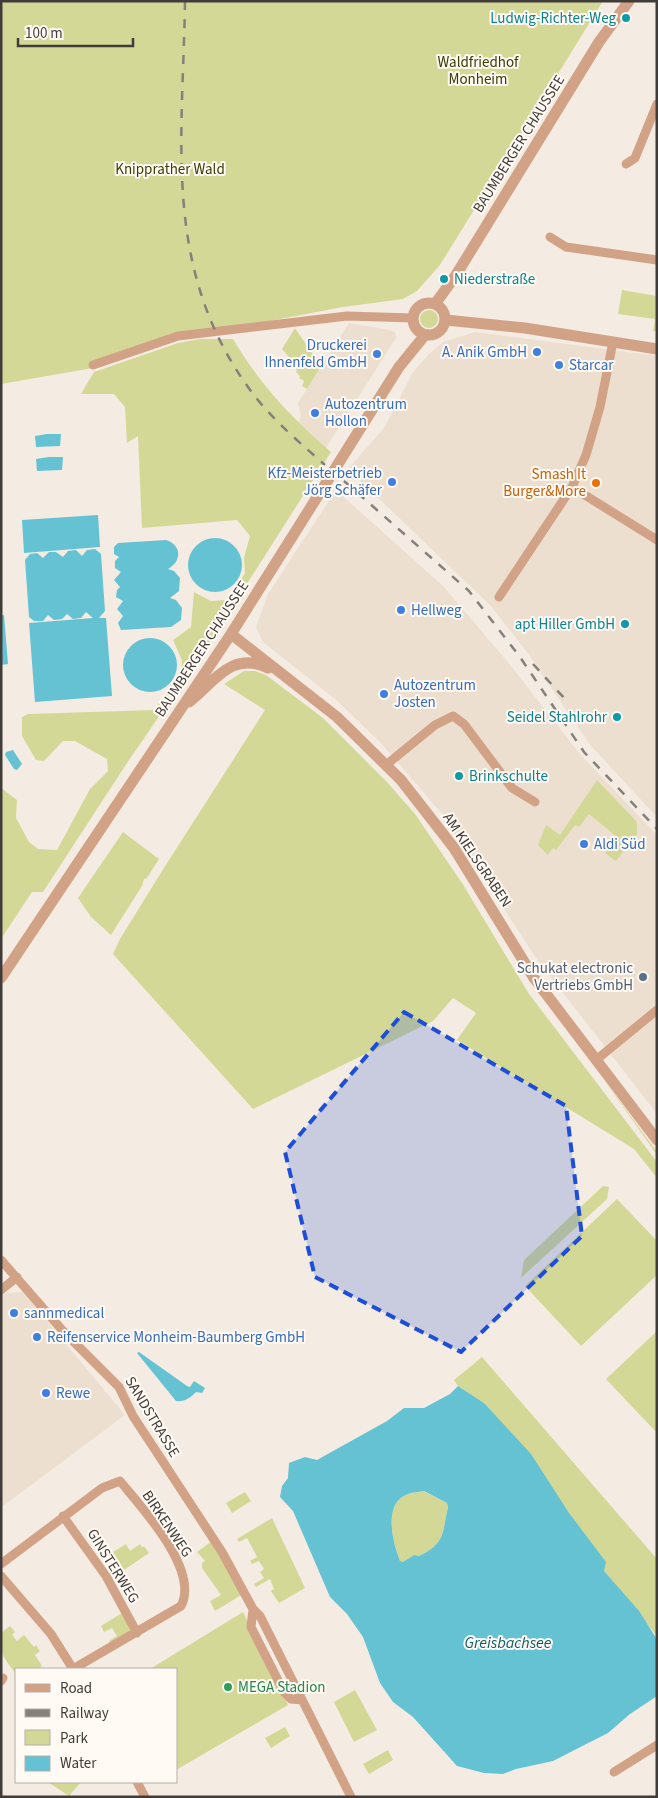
<svg xmlns="http://www.w3.org/2000/svg" width="658" height="1798" font-family="'Source Sans 3',sans-serif">
  <style>
    .built { fill: #ecdfcf }
    .green { fill: #d4d896 }
    .water { fill: #64c2d3; fill-rule: evenodd }
    .lines { fill: none; stroke-linecap: round; stroke-linejoin: round }
    .minor { stroke: #d2a287; stroke-width: 9 }
    .tertiary { stroke: #d2a287; stroke-width: 11 }
    .rail { stroke: #85807a; stroke-width: 2.5; stroke-dasharray: 9 9; stroke-linecap: butt }
    .marked { fill: #1d4ed8; fill-opacity: 0.2; stroke: #1d4ed8; stroke-width: 4; stroke-dasharray: 10 6; stroke-linejoin: round }
    .culture-dot { fill: #0f9aa8; stroke: #fffaf4; stroke-width: 2 }
    .shop-dot { fill: #3f7fe0; stroke: #fffaf4; stroke-width: 2 }
    .food-dot { fill: #e8710a; stroke: #fffaf4; stroke-width: 2 }
    .service-dot { fill: #5c6f8a; stroke: #fffaf4; stroke-width: 2 }
    .leisure-dot { fill: #2e9e5b; stroke: #fffaf4; stroke-width: 2 }
    .labels { text-anchor: middle; dominant-baseline: central; stroke-width: 4; stroke-linejoin: round; paint-order: stroke }
    .culture-label { font-size: 15px; fill: #0d838f; stroke: #fffaf4; text-anchor: end }
    .park-label { font-size: 15px; fill: #3b3d04; stroke: #fffaf4 }
    .street-label { font-size: 15px; fill: #403c39; stroke: #fffaf4 }
    .shop-label { font-size: 15px; fill: #366cbe; stroke: #fffaf4; text-anchor: start }
    .food-label { font-size: 15px; fill: #c56008; stroke: #fffaf4; text-anchor: end }
    .service-label { font-size: 15px; fill: #4e5e75; stroke: #fffaf4; text-anchor: end }
    .leisure-label { font-size: 15px; fill: #27864d; stroke: #fffaf4; text-anchor: start }
    .water-label { font-size: 16px; font-style: italic; fill: #0d5e6a; stroke: #fffaf4 }
  </style>
  <rect width="100%" height="100%" fill="#f4ece2"/>
  <path class="built" d="M349,323L390,330L395,332L396,338L326,448L298,423L301,417L298,403Z
    M475,332L657,356V817L591,746L526,651L491,606L348,469L384,428L413,372L429,354L443,342Z
    M336,490L443,586L507,661L580,754L657,835V1114L536,958L442,814L380,742L335,699L263,642L256,627L268,594Z
    M23,1292L125,1415L2,1507L1,1297L6,1293Z"/>
  <path class="green" d="M1,1H603L440,265L417,291L403,299L343,307L180,338L93,368L1,384Z
    M622,290L657,296V331H653L655,319L618,314Z
    M420 319a9 9 0 1 1 18 0a9 9 0 1 1-18 0Z
    M295,328L314,356L323,363L307,389L302,386L304,381L299,378L300,376L296,372L297,370L292,366L294,364L289,360L290,358L282,349Z
    M200,339H233C261,386 290,416 331,452L204,651L127,763L43,892H32L1,939V788L17,800L16,818L29,842L38,849L57,850L90,789L108,771L107,759L75,741H63L44,761L36,760L22,736V717L28,714L154,710L181,674L182,660L173,640L191,627L194,592L211,601L228,600L245,573L244,558L250,536L237,520L142,528L138,436L127,443L125,407L114,394H81L94,372L178,343Z
    M244,671H255L266,675L323,718L387,782L415,814L462,883L529,994L657,1162V1178L634,1149L457,1040L476,1013L453,998L433,1021L253,1109L113,954L120,939L162,871L265,710L224,684Z
    M597,780L637,822V834L616,861L605,853L617,837L589,814L579,827L575,825L556,850L553,848L548,855L538,845L546,825L560,835Z
    M123,832L159,859L147,878L144,879L142,886L111,935L91,917L78,898Z
    M602,1077L657,1152V1155Z
    M603,1186L609,1187L607,1199L521,1278L524,1260Z
    M617,1199L657,1241V1275L581,1346L525,1286Z
    M657,1331V1433L606,1379Z
    M482,1357L657,1559V1636L604,1571L605,1562L484,1403L458,1386L454,1380Z
    M423,1491L447,1503L448,1506C442,1533 446,1543 419,1556L414,1555L403,1562L400,1561C393,1543 382,1503 408,1494C413,1492 419,1492 423,1491Z
    M245,1492L251,1501L232,1513L226,1503Z
    M272,1518L305,1588L279,1603L271,1591L274,1589L270,1579L256,1587L254,1584L264,1578L260,1572L264,1569L259,1561L252,1564L250,1561L257,1557L247,1538L239,1542L237,1539Z
    M212,1541L243,1594L215,1611L210,1601L221,1595L202,1568V1563L205,1561L197,1552Z
    M126,1544L130,1551L140,1544L142,1547L144,1546L149,1553L124,1570L113,1552Z
    M243,1612L288,1705L176,1770V1669H150Z
    M122,1613L130,1628L129,1633L111,1644L109,1641L117,1636L112,1628L104,1632L101,1626Z
    M10,1626L15,1632L12,1635L17,1641L24,1635L34,1647L36,1645L40,1651L35,1655L42,1666L37,1669H16V1674C2,1655 1,1657 1,1633Z
    M355,1690L377,1730L354,1742L334,1702Z
    M285,1727L290,1736L271,1748L265,1738Z
    M388,1750L393,1760L369,1774L363,1764Z
    M48,1782H81L69,1796Z"/>
  <path class="water" d="M47,434H61L60,446L36,447L35,436Z
    M49,457H63L62,470L37,471L36,459Z
    M98,515L100,547L24,553L22,520Z
    M188 565a27 27 0 1 1 54 0a27 27 0 1 1-54 0Z
    M166,540C182,545 182,561 168,569L174,571L180,578L179,591L170,598L176,600L182,608L181,620L171,627L121,630L118,623L123,616L117,609L123,601L116,597L117,590L120,587L114,580L121,572L115,568V561L119,557L114,554V547L118,543Z
    M95,549L101,554L105,611L99,618H106L112,696L35,702L29,623L93,618L86,612L81,618L73,619L67,614L62,619L54,620L48,615L43,621H34L29,617L25,560L30,554L37,553L43,558L49,552H56L63,557L68,551L76,550L82,556L87,550Z
    M1,615H4L8,664L1,665Z
    M123 665a27 27 0 1 1 54 0a27 27 0 1 1-54 0Z
    M13,750L22,764L17,770L14,769L5,755L6,752Z
    M139,1352L187,1386L190,1387L194,1381L205,1388L202,1393L196,1392C190,1398 185,1402 176,1401L137,1353Z
    M458,1386L484,1403L531,1454L569,1513L606,1562L604,1571L639,1611L655,1636L657,1641V1696L630,1714L608,1733L553,1761L516,1769L503,1774L484,1773L457,1766L413,1717L393,1702L380,1683L363,1637L347,1614L330,1597L293,1511L280,1497L282,1486L288,1478L289,1463L305,1457L317,1460L387,1421L404,1408H424L450,1394ZM424,1491L447,1503L448,1507C442,1533 446,1543 419,1556L414,1555L403,1562L400,1561C393,1543 382,1503 408,1494C413,1492 419,1492 424,1491Z"/>
  <g class="lines">
    <path class="minor" d="M626,164L635,158L657,104
      M550,237L566,247L657,260
      M93,365L178,336L347,316L413,318
      M572,487L657,540
      M499,597L572,487L586,455L600,407L613,342
      M386,765L435,725L453,716L464,724L512,788L535,802
      M596,1060L657,1010
      M1,1260L63,1331L119,1387L133,1416L222,1552L253,1609L260,1616L351,1797
      M1,1290L17,1277
      M63,1516L106,1576L137,1633
      M1,1564L102,1488L120,1481C142,1508 200,1570 181,1606L73,1669
      M1,1576L51,1634L73,1669
      M253,1609L251,1627L284,1692L291,1699L302,1700
      M1,1681L3,1678
      M614,1772L657,1745
      M137,1782L145,1797"/>
    <path class="tertiary" d="M413 319a16 16 0 1 1 32 0a16 16 0 1 1-32 0Z
      M435,304L456,275L599,42L629,1
      M446,320L525,328L657,349
      M231,634L337,717L401,780L454,848L534,978L657,1140
      M189,702C214,683 231,650 268,668
      M1,978L231,634L399,367L425,335"/>
    <path class="rail" d="M185,1C183,140 162,267 248,387C269,417 298,441 325,465
      M344,481L469,591L520,657L584,752L657,829
      M533,664L565,699"/>
  </g>
  <path class="marked" d="M404,1012L566,1106L582,1236L461,1352L315,1277L285,1152Z"/>
  <g class="culture-dot">
    <circle cx="626" cy="18" r="5"/>
    <circle cx="444" cy="279" r="5"/>
    <circle cx="625" cy="624" r="5"/>
    <circle cx="617" cy="717" r="5"/>
    <circle cx="459" cy="776" r="5"/>
  </g>
  <g class="shop-dot">
    <circle cx="537" cy="352" r="5"/>
    <circle cx="377" cy="354" r="5"/>
    <circle cx="559" cy="365" r="5"/>
    <circle cx="315" cy="413" r="5"/>
    <circle cx="392" cy="482" r="5"/>
    <circle cx="401" cy="610" r="5"/>
    <circle cx="384" cy="694" r="5"/>
    <circle cx="584" cy="844" r="5"/>
    <circle cx="14" cy="1313" r="5"/>
    <circle cx="37" cy="1337" r="5"/>
    <circle cx="46" cy="1393" r="5"/>
  </g>
  <circle class="food-dot" cx="596" cy="483" r="5"/>
  <circle class="service-dot" cx="643" cy="977" r="5"/>
  <circle class="leisure-dot" cx="228" cy="1687" r="5"/>
  <g class="labels">
    <g class="culture-label">
      <text x="616" y="18">Ludwig-Richter-Weg</text>
      <text x="454" y="279" text-anchor="start">Niederstraße</text>
      <text x="615" y="624">apt Hiller GmbH</text>
      <text x="607" y="717">Seidel Stahlrohr</text>
      <text x="469" y="776" text-anchor="start">Brinkschulte</text>
    </g>
    <g class="park-label">
      <text x="478" y="62">Waldfriedhof<tspan x="478" dy="17">Monheim</tspan></text>
      <text x="170" y="169">Knipprather Wald</text>
    </g>
    <g class="street-label">
      <text transform="translate(519 144) rotate(-58)">BAUMBERGER CHAUSSEE</text>
      <text transform="translate(202 649) rotate(-57)">BAUMBERGER CHAUSSEE</text>
      <text transform="translate(477 860) rotate(56)">AM KIELSGRABEN</text>
      <text transform="translate(152 1417) rotate(59)">SANDSTRASSE</text>
      <text transform="translate(167 1524) rotate(56)">BIRKENWEG</text>
      <text transform="translate(113 1566) rotate(58)">GINSTERWEG</text>
    </g>
    <g class="shop-label">
      <text x="367" y="345" text-anchor="end">Druckerei<tspan x="367" dy="17">Ihnenfeld GmbH</tspan></text>
      <text x="527" y="352" text-anchor="end">A. Anik GmbH</text>
      <text x="569" y="365">Starcar</text>
      <text x="325" y="404">Autozentrum<tspan x="325" dy="17">Hollon</tspan></text>
      <text x="382" y="473" text-anchor="end">Kfz-Meisterbetrieb<tspan x="382" dy="17">Jörg Schäfer</tspan></text>
      <text x="411" y="610">Hellweg</text>
      <text x="394" y="685">Autozentrum<tspan x="394" dy="17">Josten</tspan></text>
      <text x="594" y="844">Aldi Süd</text>
      <text x="24" y="1313">sannmedical</text>
      <text x="47" y="1337">Reifenservice Monheim-Baumberg GmbH</text>
      <text x="56" y="1393">Rewe</text>
    </g>
    <g class="food-label">
      <text x="586" y="474">Smash It<tspan x="586" dy="17">Burger&amp;More</tspan></text>
    </g>
    <g class="service-label">
      <text x="633" y="968">Schukat electronic<tspan x="633" dy="17">Vertriebs GmbH</tspan></text>
    </g>
    <g class="leisure-label">
      <text x="238" y="1687">MEGA Stadion</text>
    </g>
    <g class="water-label">
      <text x="508" y="1643">Greisbachsee</text>
    </g>
  </g>
  <rect width="658" height="1798" fill="none" stroke="#403c39" stroke-width="5"/>
  <rect x="15" y="1668" width="162" height="115" fill="#fffaf4" stroke="#b3aea9"/>
  <rect x="25" y="1684" width="25" height="8" fill="#d2a287" stroke="#b3aea9"/>
  <text x="60" y="1693" font-size="15" fill="#403c39">Road</text>
  <rect x="25" y="1709" width="25" height="8" fill="#85807a" stroke="#b3aea9"/>
  <text x="60" y="1718" font-size="15" fill="#403c39">Railway</text>
  <rect x="25" y="1730" width="25" height="15" fill="#d4d896" stroke="#b3aea9"/>
  <text x="60" y="1743" font-size="15" fill="#403c39">Park</text>
  <rect x="25" y="1756" width="25" height="15" fill="#64c2d3" stroke="#b3aea9"/>
  <text x="60" y="1768" font-size="15" fill="#403c39">Water</text>
  <path d="M18 38v8h115v-8" fill="none" stroke="#403c39" stroke-width="2.5"/>
  <text x="25" y="38" font-size="15" fill="#403c39" stroke="#fffaf4" stroke-width="4" paint-order="stroke">100 m</text>
</svg>
